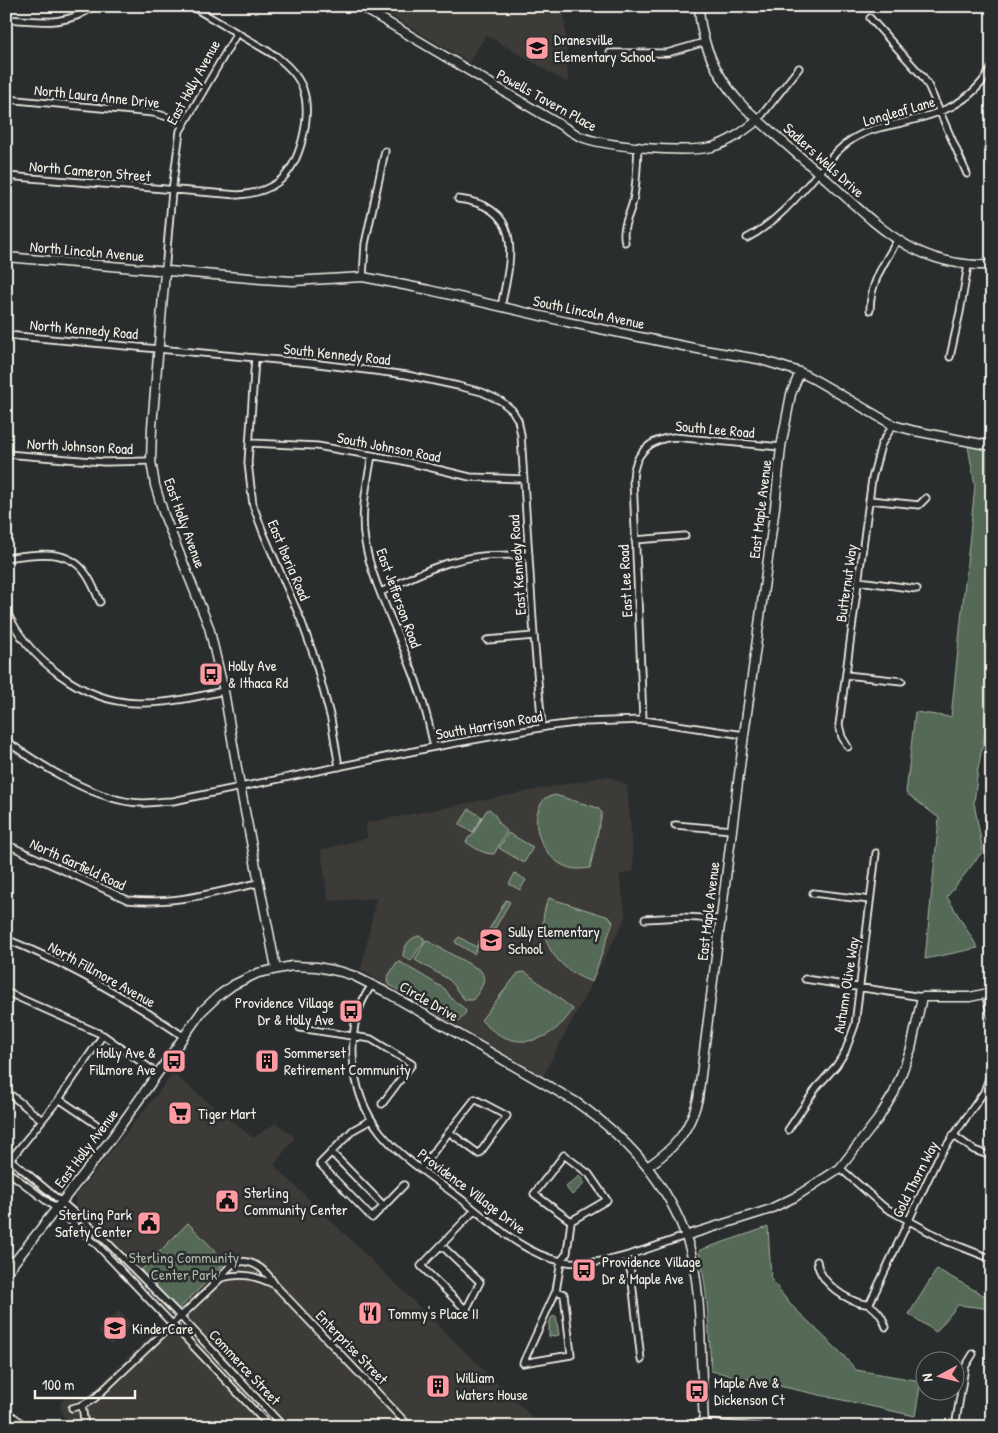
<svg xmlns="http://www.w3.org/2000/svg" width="998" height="1433" font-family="'Patrick Hand',sans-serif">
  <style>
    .built { fill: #3d3a38 }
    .green { fill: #556b57; stroke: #a4aea0 }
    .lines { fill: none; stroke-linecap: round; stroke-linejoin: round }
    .street-casing { stroke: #f4f1e8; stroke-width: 9 }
    .secondary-casing { stroke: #f4f1e8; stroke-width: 11 }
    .primary-casing { stroke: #f4f1e8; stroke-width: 12 }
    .street { stroke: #2a2d2e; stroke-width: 5.5 }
    .secondary { stroke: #2a2d2e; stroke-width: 8 }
    .primary { stroke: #2a2d2e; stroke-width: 9 }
    .labels { text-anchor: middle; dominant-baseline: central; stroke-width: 5; stroke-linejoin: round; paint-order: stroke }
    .poi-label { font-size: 15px; fill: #f4f1e8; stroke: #2a2d2e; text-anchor: start }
    .street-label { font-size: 15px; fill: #f4f1e8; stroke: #2a2d2e }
    .park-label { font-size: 15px; fill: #acb5a7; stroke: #2a2d2e }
  </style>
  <rect width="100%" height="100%" fill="#2a2d2e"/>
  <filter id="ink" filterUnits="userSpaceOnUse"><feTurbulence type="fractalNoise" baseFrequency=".02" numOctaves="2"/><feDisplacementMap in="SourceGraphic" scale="10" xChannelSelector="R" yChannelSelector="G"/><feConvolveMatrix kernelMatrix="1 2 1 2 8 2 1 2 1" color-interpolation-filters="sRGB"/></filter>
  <g filter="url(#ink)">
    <path class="built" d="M375,6H564L568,83L486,35L469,62Z
      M607,776L627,785L634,871L619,875L626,917L543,1076L361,970L376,898L328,901L321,850L367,838L366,823Z
      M173,1074L253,1138L276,1123L295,1137L274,1165L542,1427H70L74,1421L64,1417L60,1408L61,1402L65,1398L74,1395L81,1398L89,1395L226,1263L188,1223L141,1270L90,1217L75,1204L76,1195Z
      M119,1311L132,1324L111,1345L98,1331Z"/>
    <path class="green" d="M967,441L992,446V696L978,769L974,803L983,851L947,897L978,948L925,959L939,818L906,793L915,712L951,717L975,486Z
      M555,795L598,808L602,813L590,868C583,869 574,870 567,867C546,860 530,829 539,808C540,805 543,801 545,798Z
      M469,809L482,817L473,832L459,825Z
      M489,809C497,814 498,826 507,831L494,854C482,854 475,848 466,842L469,837L472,836L486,811Z
      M508,833L533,847L524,863L499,848Z
      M515,873L526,880L520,890L509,884Z
      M549,898L609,917L613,922L592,982C556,970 531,935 549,898Z
      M506,900L510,902L490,937L486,935Z
      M419,936L424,938V941L411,961L403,956C403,947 410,937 419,936Z
      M482,936L483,937L474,954L456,943L455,941L459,937L476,947Z
      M426,940L480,970C489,980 479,991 473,1000H465L455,988L456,987L448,979L415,960Z
      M397,962H400L445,989L452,999L465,1009L466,1012L460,1020L455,1023L388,984L387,978Z
      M525,972L573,1009C550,1046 511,1053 481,1020L518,973Z
      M579,1176L585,1183L572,1195L566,1187Z
      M188,1223L226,1262L178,1310L141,1270Z
      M768,1227L771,1279L789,1303L842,1354L856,1370L921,1381L915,1416L711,1371C709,1331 708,1291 699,1252L700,1250Z
      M937,1269L992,1300V1309L958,1305L936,1332L909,1314Z
      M556,1316L559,1335L549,1337V1323L552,1317Z"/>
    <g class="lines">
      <g class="street-casing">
        <path id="street" d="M870,18L923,77L929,87L967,174
          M6,19C35,21 69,27 93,6
          M610,53H667L705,42
          M6,99L154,113L171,118L183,124
          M758,120L799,68
          M6,176L238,195C252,194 266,191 278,182C301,165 312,115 303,89C298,75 287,65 276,56L191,6
          M458,199C526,207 511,259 501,307
          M747,238C776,223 798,196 819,172C831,158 841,145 858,136C871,129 886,126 901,123C939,114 972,104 992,67
          M625,242C621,227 630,215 633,201C637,183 637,164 638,146
          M165,272L172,191L180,131L237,33
          M363,277L365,244L385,151
          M870,310C870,283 884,263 897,241
          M6,335L311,363L407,375L458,386L482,392L501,401L512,410L518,420L521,435L534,636L542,727
          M950,357L960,312L968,265
          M255,358L248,463L253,505L263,532L301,620L314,656L331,719L339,767
          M250,443L317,446L399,460L470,477L524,479
          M6,454L104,462L151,461
          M372,455C367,483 360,513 365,542C372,582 394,622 408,660C420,688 428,717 434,747
          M869,500L919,505L926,498
          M635,540L685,536
          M6,558C33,554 68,547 86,574C92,582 96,593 100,602
          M859,581L917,589
          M381,592C414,576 446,559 483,556C498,555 514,555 529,555
          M6,610C28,659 83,702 137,703C166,704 195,697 224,691
          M487,640L534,636
          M846,675L902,681
          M643,720L633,479C634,454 649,439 674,437L781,447
          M6,741C42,766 97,802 142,803C152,803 163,801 173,801L434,747L551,726L584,722L643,720L744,735
          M848,747L842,737L839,725L872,479L881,445L893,425
          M675,825L732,830
          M6,844L128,900C172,905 217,892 259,883
          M813,893L870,900
          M645,919L682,917L720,919
          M6,939C68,964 127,998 183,1036
          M805,979L922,997
          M372,985C356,1007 352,1029 353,1056C357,1135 409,1159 465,1202C493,1224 524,1254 561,1261C604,1269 645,1249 685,1236
          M6,992L103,1035L158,1074
          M985,994L992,1019
          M300,1028L371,1039L412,1064L382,1104
          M6,1091L42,1120
          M59,1099L96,1124
          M371,1120L353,1130L320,1164L372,1218L404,1185
          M788,1130L817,1087L836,1066L845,1052L855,1025L876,853
          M953,1135L974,1150L991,1156
          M331,1152L384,1206
          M10,1159L96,1231L180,1316L281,1424
          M6,1165L59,1099L103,1035
          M421,1168L475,1099L507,1116L479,1154L449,1132
          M840,1168L884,1207L946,1241L992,1259
          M6,1170L57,1209L97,1245L270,1427
          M442,1246L480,1282L466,1310L421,1266L475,1210
          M626,1256L631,1273L641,1360
          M817,1261C819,1280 840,1296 857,1302C861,1304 865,1303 869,1305C878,1309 883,1318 886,1327
          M221,1278C242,1272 256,1276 275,1285
          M556,1291L564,1294L571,1355L523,1363L556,1291L561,1261L567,1253L571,1221L607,1200L589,1174L564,1155L534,1194L571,1221
          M869,1305L938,1158L984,1092L992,1070
          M82,1405L85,1427
          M72,1408L83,1405L95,1398L221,1278C237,1249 262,1263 275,1285L410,1427
          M659,1427L704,1423L760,1427
          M955,1427L965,1367L973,1354"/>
      </g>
      <g class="secondary-casing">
        <path id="secondary" d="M360,6L579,136C604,147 686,153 712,147C730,142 744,131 758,120
          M699,6C700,44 718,79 743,106C770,131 798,155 826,179C879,227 915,268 992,265
          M6,257L261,279L293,281L363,277L429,290L567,322L698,349L758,359L800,372L817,381L893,425L915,431L992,446
          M165,272L152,427L151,461L155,485L164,515L209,627L224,691L240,786L276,968
          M647,1167C675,1148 689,1132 698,1099L744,735L775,507L781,447L791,394L800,372
          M685,1236L768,1210L795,1197L840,1168L878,1119L894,1093L911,1049L922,997H970L992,992
          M6,1273L111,1139L202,1011L218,996L233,985L258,973L292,966L317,967L342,972L354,976L384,991L576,1102C629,1139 674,1189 691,1253C699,1286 700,1321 701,1355C702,1379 703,1403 704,1427"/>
      </g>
      <g class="primary-casing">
        <path id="primary" d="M6,1413L24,1427"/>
      </g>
      <use href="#street" class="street"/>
      <use href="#secondary" class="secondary"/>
      <use href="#primary" class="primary"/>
    </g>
  </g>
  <defs>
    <g id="school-square" transform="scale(1.25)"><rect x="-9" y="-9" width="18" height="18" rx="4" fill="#ff9aa2" stroke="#2a2d2e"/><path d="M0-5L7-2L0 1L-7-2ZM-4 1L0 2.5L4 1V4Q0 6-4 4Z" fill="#111"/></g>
    <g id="bus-square" transform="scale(1.25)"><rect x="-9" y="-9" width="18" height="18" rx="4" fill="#ff9aa2" stroke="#2a2d2e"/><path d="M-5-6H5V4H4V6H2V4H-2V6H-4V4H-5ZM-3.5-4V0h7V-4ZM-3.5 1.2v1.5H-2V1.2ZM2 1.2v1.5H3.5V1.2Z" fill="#111"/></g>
    <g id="building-square" transform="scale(1.25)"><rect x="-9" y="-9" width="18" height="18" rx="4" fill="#ff9aa2" stroke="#2a2d2e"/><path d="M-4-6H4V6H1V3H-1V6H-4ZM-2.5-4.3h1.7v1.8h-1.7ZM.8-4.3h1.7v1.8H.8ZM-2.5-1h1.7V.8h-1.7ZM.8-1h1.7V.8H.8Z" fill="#111"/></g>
    <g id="supermarket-square" transform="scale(1.25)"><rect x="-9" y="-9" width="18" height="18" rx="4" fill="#ff9aa2" stroke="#2a2d2e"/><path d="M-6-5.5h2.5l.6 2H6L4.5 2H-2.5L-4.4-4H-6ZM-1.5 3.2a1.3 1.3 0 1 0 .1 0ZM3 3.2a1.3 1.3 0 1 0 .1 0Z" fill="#111"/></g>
    <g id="civic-square" transform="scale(1.25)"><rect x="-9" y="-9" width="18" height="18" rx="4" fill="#ff9aa2" stroke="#2a2d2e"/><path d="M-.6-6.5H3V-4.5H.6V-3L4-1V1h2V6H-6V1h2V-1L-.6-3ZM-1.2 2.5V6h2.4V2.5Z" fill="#111"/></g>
    <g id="restaurant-square" transform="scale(1.25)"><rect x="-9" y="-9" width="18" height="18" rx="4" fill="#ff9aa2" stroke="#2a2d2e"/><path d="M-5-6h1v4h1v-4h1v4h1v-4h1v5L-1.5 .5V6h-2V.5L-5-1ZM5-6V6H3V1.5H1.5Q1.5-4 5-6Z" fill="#111"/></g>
  </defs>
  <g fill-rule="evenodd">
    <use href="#school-square" x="537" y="48"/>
    <use href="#bus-square" x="211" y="674"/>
    <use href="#school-square" x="491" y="940"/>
    <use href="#bus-square" x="351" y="1011"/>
    <use href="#bus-square" x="174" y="1061"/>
    <use href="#building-square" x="267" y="1061"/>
    <use href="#supermarket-square" x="180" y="1113"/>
    <use href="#civic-square" x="227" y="1201"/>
    <use href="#civic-square" x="149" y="1223"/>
    <use href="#bus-square" x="584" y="1270"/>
    <use href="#restaurant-square" x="370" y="1313"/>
    <use href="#school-square" x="115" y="1328"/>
    <use href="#building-square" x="438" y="1386"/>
    <use href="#bus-square" x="697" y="1391"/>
  </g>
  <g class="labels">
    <g class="poi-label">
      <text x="554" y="39">Dranesville<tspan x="554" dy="17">Elementary School</tspan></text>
      <text x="228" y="665">Holly Ave<tspan x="228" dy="17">&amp; Ithaca Rd</tspan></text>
      <text x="508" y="931">Sully Elementary<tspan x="508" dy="17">School</tspan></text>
      <text x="334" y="1002" text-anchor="end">Providence Village<tspan x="334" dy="17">Dr &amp; Holly Ave</tspan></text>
      <text x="156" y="1052" text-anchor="end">Holly Ave &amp;<tspan x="156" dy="17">Fillmore Ave</tspan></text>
      <text x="284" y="1052">Sommerset<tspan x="284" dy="17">Retirement Community</tspan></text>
      <text x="198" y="1113">Tiger Mart</text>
      <text x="244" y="1192">Sterling<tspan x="244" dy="17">Community Center</tspan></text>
      <text x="132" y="1214" text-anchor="end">Sterling Park<tspan x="132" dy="17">Safety Center</tspan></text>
      <text x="602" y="1261">Providence Village<tspan x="602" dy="17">Dr &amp; Maple Ave</tspan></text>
      <text x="388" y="1313">Tommy's Place II</text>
      <text x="132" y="1328">KinderCare</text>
      <text x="456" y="1377">William<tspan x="456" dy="17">Waters House</tspan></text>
      <text x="714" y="1382">Maple Ave &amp;<tspan x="714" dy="17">Dickenson Ct</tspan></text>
    </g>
    <g class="street-label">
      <text transform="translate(193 82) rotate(-61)">East Holly Avenue</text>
      <text transform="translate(97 96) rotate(6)">North Laura Anne Drive</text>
      <text transform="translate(547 100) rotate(29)">Powells Tavern Place</text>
      <text transform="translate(899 111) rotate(-16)">Longleaf Lane</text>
      <text transform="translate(824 160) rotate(42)">Sadlers Wells Drive</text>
      <text transform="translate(90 171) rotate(5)">North Cameron Street</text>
      <text transform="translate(87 251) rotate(5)">North Lincoln Avenue</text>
      <text transform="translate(589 312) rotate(12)">South Lincoln Avenue</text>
      <text transform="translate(84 329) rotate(5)">North Kennedy Road</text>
      <text transform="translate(337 354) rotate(6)">South Kennedy Road</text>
      <text transform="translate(715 429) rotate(5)">South Lee Road</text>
      <text transform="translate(80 446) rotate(3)">North Johnson Road</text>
      <text transform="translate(389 447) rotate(11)">South Johnson Road</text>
      <text transform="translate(760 509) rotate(-83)">East Maple Avenue</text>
      <text transform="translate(185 523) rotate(70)">East Holly Avenue</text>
      <text transform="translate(289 560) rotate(67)">East Iberia Road</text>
      <text transform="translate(517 565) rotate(-94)">East Kennedy Road</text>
      <text transform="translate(625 581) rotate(-93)">East Lee Road</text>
      <text transform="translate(846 583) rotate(-82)">Butternut Way</text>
      <text transform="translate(399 598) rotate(70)">East Jefferson Road</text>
      <text transform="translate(489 725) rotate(-10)">South Harrison Road</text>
      <text transform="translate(78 864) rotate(25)">North Garfield Road</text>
      <text transform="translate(708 911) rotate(-83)">East Maple Avenue</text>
      <text transform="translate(102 974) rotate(29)">North Fillmore Avenue</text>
      <text transform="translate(846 985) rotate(-81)">Autumn Olive Way</text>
      <text transform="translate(429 1001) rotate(30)">Circle Drive</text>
      <text transform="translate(86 1148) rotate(-53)">East Holly Avenue</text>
      <text transform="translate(915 1179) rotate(-63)">Gold Thorn Way</text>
      <text transform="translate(472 1191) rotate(37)">Providence Village Drive</text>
      <text transform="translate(352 1347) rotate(46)">Enterprise Street</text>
      <text transform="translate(245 1367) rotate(47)">Commerce Street</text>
    </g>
    <g class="park-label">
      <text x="184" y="1257">Sterling Community<tspan x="184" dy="17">Center Park</tspan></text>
    </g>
  </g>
  <rect width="998" height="1433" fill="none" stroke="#2a2d2e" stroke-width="25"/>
  <rect x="12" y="12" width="973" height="1408" fill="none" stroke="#f4f1e8" stroke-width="2" filter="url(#ink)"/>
  <g transform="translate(940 1376) rotate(263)"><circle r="24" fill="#2a2d2e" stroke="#7b7b78"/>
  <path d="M0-4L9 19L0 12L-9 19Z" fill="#ff9aa2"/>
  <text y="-8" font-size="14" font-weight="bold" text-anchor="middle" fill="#f4f1e8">N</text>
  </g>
  <path d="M35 1390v8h100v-8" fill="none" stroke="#f4f1e8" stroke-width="2.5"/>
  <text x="42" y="1390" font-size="15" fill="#f4f1e8" stroke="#2a2d2e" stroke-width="4" paint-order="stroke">100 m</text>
</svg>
